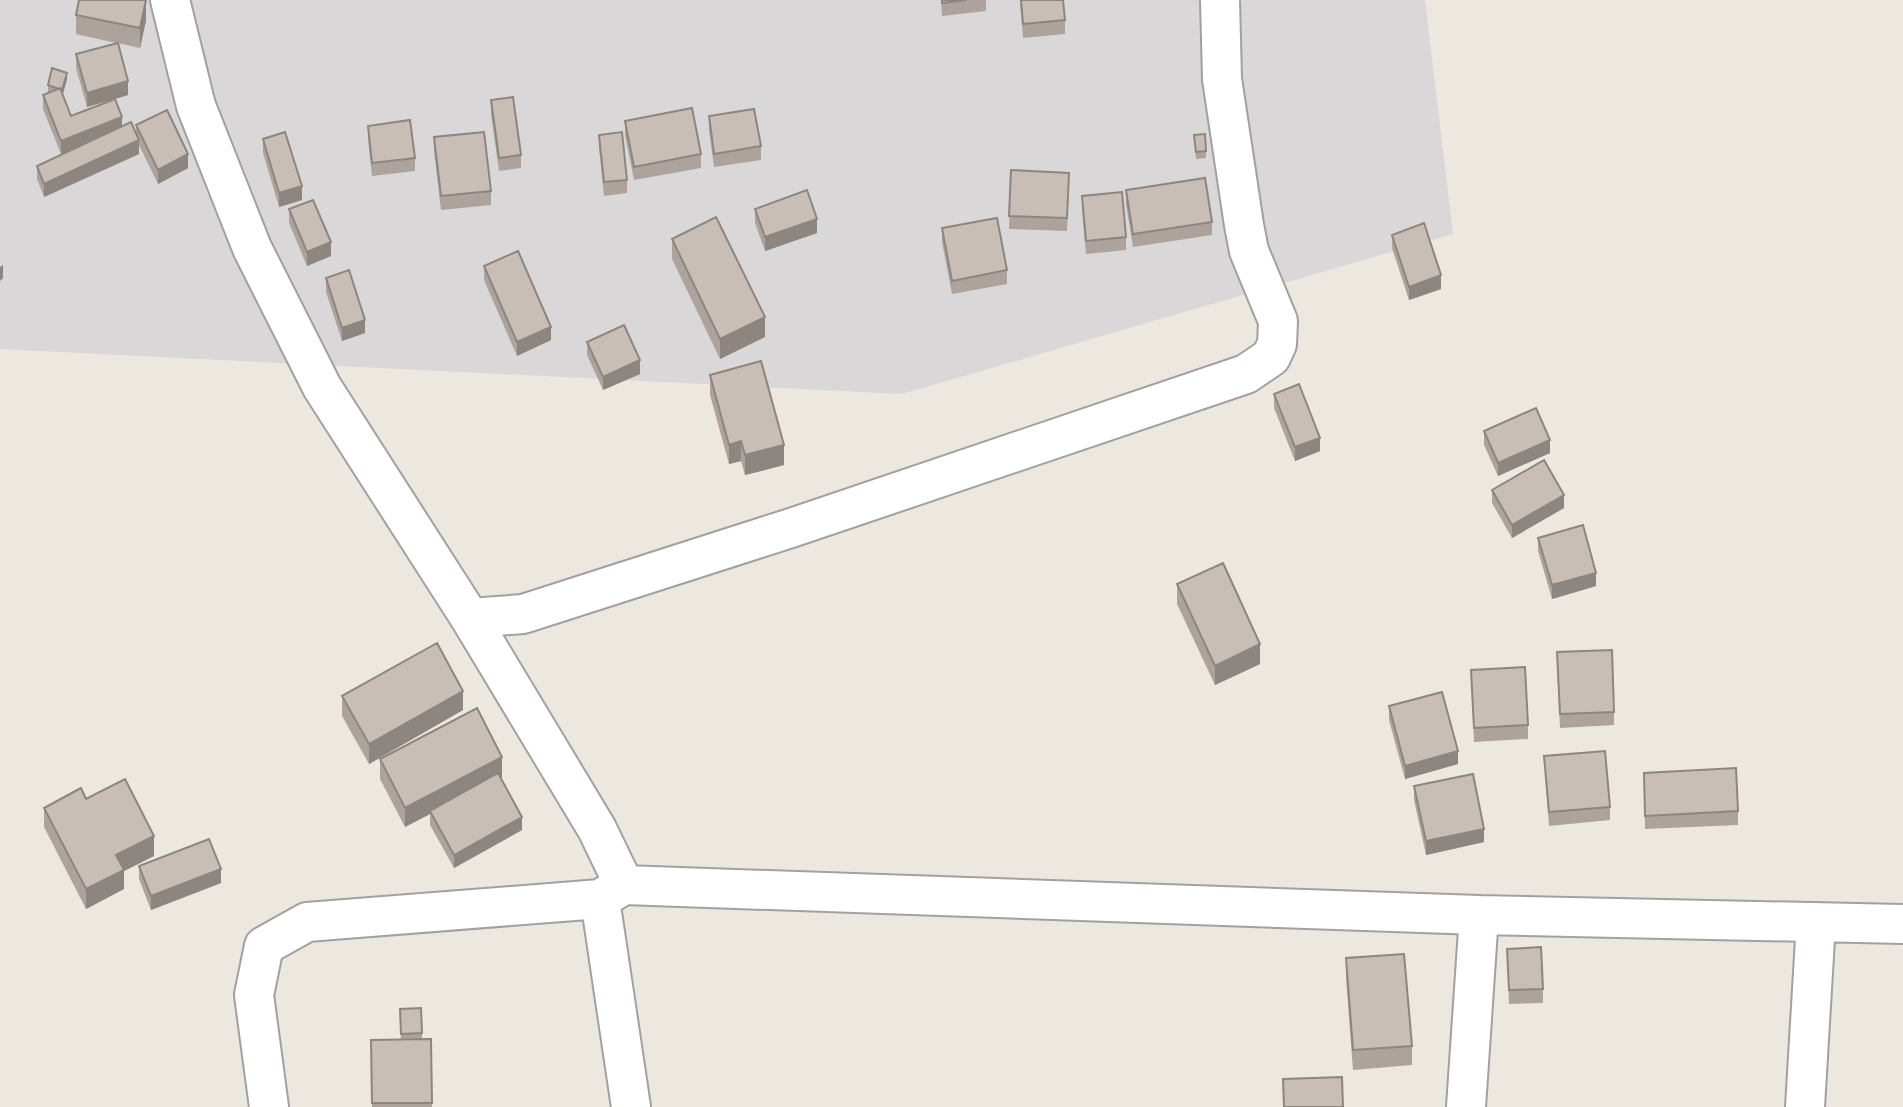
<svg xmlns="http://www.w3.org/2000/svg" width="1903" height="1107" font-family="Lato,sans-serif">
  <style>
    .residential { fill: #d9d7d7 }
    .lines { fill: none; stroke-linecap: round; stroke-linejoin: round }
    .minor-casing { stroke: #a1a1a1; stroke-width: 42 }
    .minor { stroke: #fff; stroke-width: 38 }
    .wall { fill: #ada39c }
    .shaded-wall { fill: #8d857f }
    .building { fill: #c9beb5; stroke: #8d857f; stroke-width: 2 }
  </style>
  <rect width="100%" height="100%" fill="#ede8df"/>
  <path class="residential" d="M0,0H1425L1453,234L902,394L0,349Z"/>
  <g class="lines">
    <g class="minor-casing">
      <path id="minor" d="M170,0L196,106L252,248L322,387L470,618L597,829L624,885
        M470,618L523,614L791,528L1246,374L1271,357L1277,344L1278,321L1249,251L1244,225L1222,79L1220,0
        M600,899L631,1107
        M269,1107L254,995L264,946L307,922L600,899L624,885L1479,915L1903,924
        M1466,1107L1479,915
        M1805,1107L1816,922"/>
    </g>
    <use href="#minor" class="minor"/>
  </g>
  <path class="wall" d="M941,0H986V11L942,16Z
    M1020,0L1065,20V34L1023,38Z
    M76,15L146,20L140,48L118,43L128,95L115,99L122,126L136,133V125L188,168L158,184L139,145V154L44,197L37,179V166L61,154L43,109V95L49,93L48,92V85L67,79L63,94L71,116L113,99L87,107L76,68V54L116,43L76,34Z
    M491,100L521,155V168L499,171L491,114Z
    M709,116L761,146V160L714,167L709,130Z
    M625,121L701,154V168L634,180L625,135Z
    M368,126L415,158V171L372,176L368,139Z
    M599,135L627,180V193L604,196L599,148Z
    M1194,135L1206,151V158L1196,159Z
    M434,137L491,191V205L441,210L434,151Z
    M263,139L302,200L279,207L263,153Z
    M1011,170L1069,186L1067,231L1009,229Z
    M1126,190L1212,222V235L1133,247L1126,204Z
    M1082,196L1126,237V250L1086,254L1082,209Z
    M289,209L331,256L307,266L289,223Z
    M755,209L817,233L765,251L755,223Z
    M942,228L1007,270V284L952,294L942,242Z
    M1392,235L1441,289L1409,300L1392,248Z
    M672,239L765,337L720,359L672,259Z
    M484,266L551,340L517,356L484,280Z
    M326,278L365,333L342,341L326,292Z
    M587,342L640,374L603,390L587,355Z
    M710,375L784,465L745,475L741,461L729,464L710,395Z
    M1274,394L1320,451L1295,461L1274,408Z
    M1484,431L1550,453L1498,476L1484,445Z
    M1492,490L1564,508L1512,538L1492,503Z
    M1538,538L1596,586L1552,599L1538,551Z
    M1177,584L1260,664L1215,685L1177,604Z
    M1557,666L1614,712V725L1560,728Z
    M1471,670L1528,725V739L1474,742Z
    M342,696L463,710L369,764L342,716Z
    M1389,706L1458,764L1405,779L1389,720Z
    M1544,756L1610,807V820L1549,826Z
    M380,759L502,777L500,778L522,830L454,868L430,825V814L405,827L380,779Z
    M1644,773L1738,811V825L1645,829Z
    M1414,786L1484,842L1426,855L1414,800Z
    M86,799L154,856L124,871V889L86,909L44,827V808Z
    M139,866L221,883L151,910L139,879Z
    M1507,949L1543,989V1003L1509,1004Z
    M1346,958L1412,1046V1065L1353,1070L1346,978Z
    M400,1009L422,1033V1039H431L432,1107H372L371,1040H401Z"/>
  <path class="shaded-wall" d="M146,0V20L140,48V28Z
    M67,73V79L62,97V90Z
    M128,81V95L87,107V93Z
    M122,117V131L61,155V141Z
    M139,140V154L44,197V184Z
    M188,154V168L158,184V170Z
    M302,186V200L279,207V193Z
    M817,219V233L765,251V237Z
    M331,242V256L307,266V252Z
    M3,265V278L0,281V267Z
    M1441,275V289L1409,300V287Z
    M765,317V337L720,359V339Z
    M365,320V333L342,341V328Z
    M551,327V340L517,356V342Z
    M640,360V374L603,390V377Z
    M1320,438V451L1295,461V447Z
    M1550,440V453L1498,476V463Z
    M741,441V461L729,464V445Z
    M784,445V465L745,475V455Z
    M1564,495V508L1512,538V525Z
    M1596,573V586L1552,599V585Z
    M1260,644V664L1215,685V666Z
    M463,691V710L369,764V744Z
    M1458,751V764L1405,779V766Z
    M502,757V777L431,813L430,811V814L405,827V808Z
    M522,817V830L454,868V855Z
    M1484,829V842L1426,855V841Z
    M154,836V856L124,871V889L86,909V889L116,855Z
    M221,869V883L151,910V896Z"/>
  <path class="building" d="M79,0H146L140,28L76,15Z
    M942,0H966L942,3Z
    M1021,0H1063L1065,20L1023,24Z
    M118,43L128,81L87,93L76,54Z
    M52,68L67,73L62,90L60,88L59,89L48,85Z
    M60,88L71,116L115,99L122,117L61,141L43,95Z
    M513,97L521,155L499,158L491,100Z
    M692,108L701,154L634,167L625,121Z
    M754,109L761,146L714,154L709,116Z
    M167,110L188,154L158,170L136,125Z
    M410,120L415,158L372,163L368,126Z
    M131,122L139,140L44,184L37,166Z
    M285,132L302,186L279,193L263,139Z
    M484,132L491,191L441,196L434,137Z
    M622,132L627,180L604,182L599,135Z
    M1205,134L1206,151L1196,152L1194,135Z
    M1011,170L1069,173L1067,218L1009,216Z
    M1205,178L1212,222L1133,234L1126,190Z
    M807,190L817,219L765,237L755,209Z
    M1122,192L1126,237L1086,241L1082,196Z
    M313,200L331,242L307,252L289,209Z
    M716,217L765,317L720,339L672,239Z
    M997,218L1007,270L952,281L942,228Z
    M1424,223L1441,275L1409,287L1392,235Z
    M518,251L551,327L517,342L484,266Z
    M349,270L365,320L342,328L326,278Z
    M624,325L640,360L603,377L587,342Z
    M761,361L784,445L745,455L741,441L729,445L710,375Z
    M1299,384L1320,438L1295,447L1274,394Z
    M1536,408L1550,440L1498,463L1484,431Z
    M1544,460L1564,495L1512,525L1492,490Z
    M1583,525L1596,573L1552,585L1538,538Z
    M1223,563L1260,644L1215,666L1177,584Z
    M437,643L463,691L369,744L342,696Z
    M1612,650L1614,712L1560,714L1557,652Z
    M1525,667L1528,725L1474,728L1471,670Z
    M1442,692L1458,751L1405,766L1389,706Z
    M477,708L502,757L405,808L380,759Z
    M1605,751L1610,807L1549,812L1544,756Z
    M1736,768L1738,811L1645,816L1644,773Z
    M498,773L522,817L454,855L430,811Z
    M1473,774L1484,829L1426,841L1414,786Z
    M125,779L154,836L116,855L124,870L86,889L44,808L81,788L86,799Z
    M209,839L221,869L151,896L139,866Z
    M1541,947L1543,989L1509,990L1507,949Z
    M1404,954L1412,1046L1353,1050L1346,958Z
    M421,1008L422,1033L401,1034L400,1009Z
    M431,1039L432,1103H372L371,1040Z
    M1342,1077L1343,1107H1284L1283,1079Z"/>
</svg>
